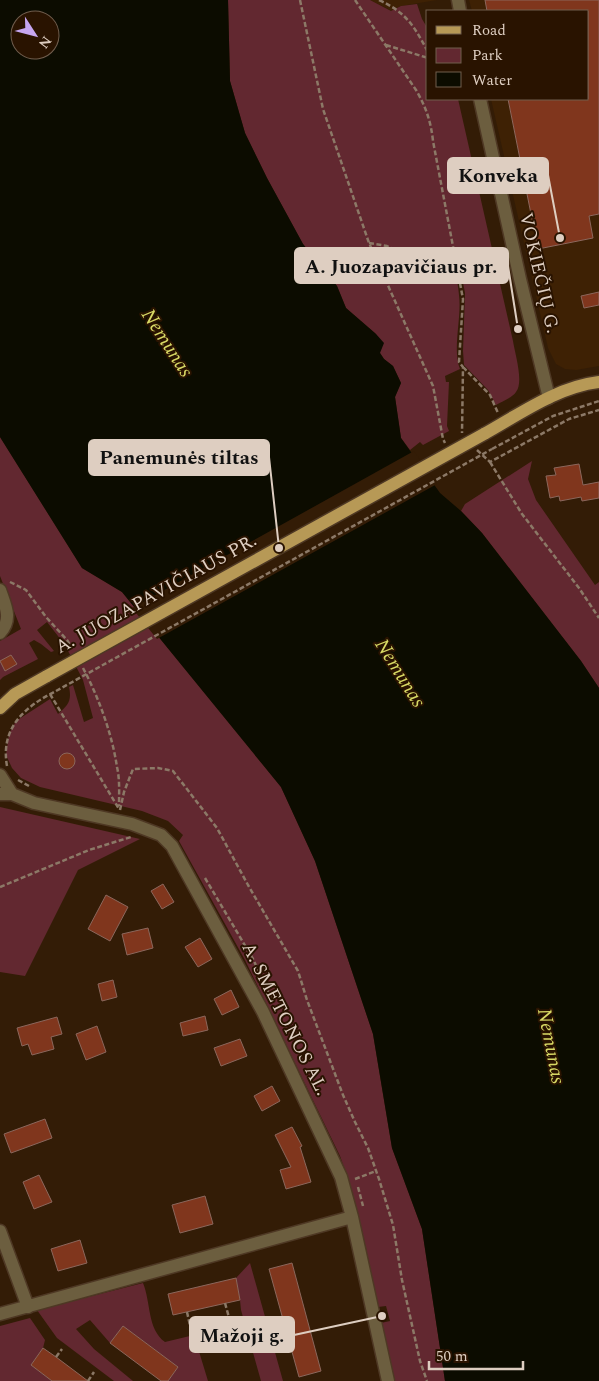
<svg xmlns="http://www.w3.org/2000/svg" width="599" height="1381" font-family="Spectral,serif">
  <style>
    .built { fill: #3e2104 }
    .green { fill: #622830 }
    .water { fill: #0c0c00; fill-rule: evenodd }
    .pier { fill: #331c06 }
    .building { fill: #80361d; stroke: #8b675c }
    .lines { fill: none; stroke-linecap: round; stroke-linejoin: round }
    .minor-casing { stroke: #4e3824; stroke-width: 15 }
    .major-casing { stroke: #4e3824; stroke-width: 15 }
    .path { stroke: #8c7967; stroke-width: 2.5; stroke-dasharray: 5 2.5; stroke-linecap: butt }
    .minor { stroke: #6c5e3f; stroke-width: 12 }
    .major { stroke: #b79956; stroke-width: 12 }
    .major-bridge-casing { stroke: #4e3824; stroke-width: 15; stroke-linecap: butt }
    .path-bridge { stroke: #8c7967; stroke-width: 2.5; stroke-dasharray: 5 2.5; stroke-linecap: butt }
    .major-bridge { stroke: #b79956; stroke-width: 12 }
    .labels { text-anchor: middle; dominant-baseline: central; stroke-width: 4; stroke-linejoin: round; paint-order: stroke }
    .street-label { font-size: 19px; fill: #decec1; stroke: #291300 }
    .water-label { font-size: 20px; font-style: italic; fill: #d8d964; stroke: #291300 }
    .leader { fill: none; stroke: #decec1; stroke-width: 2 }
    .callout-dot { fill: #decec1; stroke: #291300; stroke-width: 2 }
    .callout { fill: #decec1; stroke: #decec1; stroke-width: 2 }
    .callout-label { font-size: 20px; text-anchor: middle; font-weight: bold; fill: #111 }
  </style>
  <rect width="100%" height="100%" fill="#331c06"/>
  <path class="built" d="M370,0H437L401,6L392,11Z
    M469,0H599V366L576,370L565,369L556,364L548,348L491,99H588V11H472Z"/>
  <path class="green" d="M228,0H370L391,11L401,6L417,4L422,19L428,29V99H458L513,341C515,354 524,382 516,392C512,398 502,401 496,405L488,390L464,365L463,351L465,293L457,251L452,252C453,266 458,280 459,295C462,317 452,350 460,369L445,376L446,382H449L447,426L449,431L423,445L420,442L410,450L401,438L395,397L401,383L393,366L384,359L380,353L376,334L346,308L337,286L303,244L267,178L245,133L230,81Z
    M0,437L82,568L122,592L281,787L315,861L373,1034L392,1148L422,1229L445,1381H395L381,1323L390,1321L386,1306L378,1307C368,1256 358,1205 340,1156L245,960L179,841L183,835L168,821L142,811L40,787L21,778L12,768L6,755L9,734L16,721L50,699L58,714C68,705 72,701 69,687L73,685L84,722L93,718L83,680L65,645L47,622L37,630L54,651L51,652L41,644L34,640L29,643L38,659L3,677L0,680V641L21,629L0,576Z
    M532,461L528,479L536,500L595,585L599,582V688L581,661L482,533L461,511L465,504Z
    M0,807L140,839L78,870L25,976L0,972Z
    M250,1263L283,1381H261L241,1310L240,1300L236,1278Z
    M143,1283C151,1302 147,1329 165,1342L194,1335L208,1381H168L178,1367L123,1326L110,1343L90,1320L76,1329L94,1349L133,1381H114L57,1338L37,1310Z
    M30,1318L45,1340L43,1348L31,1365L52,1381H0V1326Z"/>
  <path class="water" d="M0,0H228L230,81L245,133L267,178L303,244L337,286L346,308L376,334L384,343L380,353L384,359L393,366L401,383L395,397L401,438L440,493L461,511L482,533L581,661L599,688V1381H445L422,1229L392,1148L373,1034L315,861L281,787L122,592L82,568L0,437ZM20,20H50V50H20Z"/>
  <path class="pier" d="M414,451L437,484L157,639L132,608Z"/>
  <path class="building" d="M485,0H599V214L589,216L593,238L538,249L508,99H588V11H487Z
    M599,292V305L584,308L581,296Z
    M579,464L583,485L599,482V498L582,501L581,497L560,501L559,496L550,498L546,476L556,475L554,468Z
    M11,655L17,664L5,671L0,661Z
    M59 761a8 8 0 1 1 16 0a8 8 0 1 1-16 0Z
    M163,884L174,902L162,909L151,891Z
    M106,895L128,907L110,941L88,929Z
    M148,928L153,948L127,955L122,934Z
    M200,938L212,959L198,967L185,947Z
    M113,980L117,997L102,1001L98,984Z
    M231,990L239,1007L222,1015L214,999Z
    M205,1016L208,1030L183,1036L180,1023Z
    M57,1017L62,1034L51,1037L54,1049L32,1055L28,1044L22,1046L17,1028Z
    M97,1026L106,1052L86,1060L76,1034Z
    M240,1039L247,1056L221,1066L214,1048Z
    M272,1086L280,1101L262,1111L254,1096Z
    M45,1119L52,1138L11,1153L4,1134Z
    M292,1127L302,1146L300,1147L311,1182L286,1189L280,1170L291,1167L275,1135Z
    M39,1175L52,1202L34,1209L23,1182Z
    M205,1196L213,1224L180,1233L172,1205Z
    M80,1240L87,1263L58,1271L51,1249Z
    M292,1263L321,1371L299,1377L269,1269Z
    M236,1278L240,1300L173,1315L168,1294Z
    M123,1326L178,1367L168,1381H161L110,1343Z
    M43,1348L56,1357L88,1381H52L31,1365Z"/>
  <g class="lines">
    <g class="minor-casing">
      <path id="minor" d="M458,0L460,11
        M480,99L520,279L549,398
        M0,590C5,605 13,619 0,633
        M0,775L12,794
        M0,794H12L34,803L132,824L161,835L172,846L263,1012L341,1177L352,1217L388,1381
        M0,1231L28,1307
        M0,1314L352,1217"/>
    </g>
    <g class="major-casing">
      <path id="major" d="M484,434C520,414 557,387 599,382
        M0,708L15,694L47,676"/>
    </g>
    <path class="path" d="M300,0L323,109L369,243L433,386L443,439L445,443
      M355,0L416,90C426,107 431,122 433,141L463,299L459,362L463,367L462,433
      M379,0C407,13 414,26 428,52
      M386,45L428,58
      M369,243L387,246L409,257L434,259L457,265
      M463,367L490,395L498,413
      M492,449L553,416L599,401
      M477,450L490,462L569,419L599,410
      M490,462L522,514L579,588L599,618
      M10,582L26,590L46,617L67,640L72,648
      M83,668C99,698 112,734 117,767C120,780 119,794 119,806
      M50,694L119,809
      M7,766C0,727 26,706 56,691
      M18,780L29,786
      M120,810L124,792L133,769L158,768L173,771L217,828L248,885L298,971L307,1000L343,1095L355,1122L368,1148L379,1179L393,1225L402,1280L420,1361L427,1381
      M205,878L253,959L271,998
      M0,887L89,850L131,837
      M355,1179L376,1171
      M358,1187L363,1206
      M225,1303L230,1321
      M187,1312L191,1330
      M56,1357L62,1349
      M88,1381L94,1372"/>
    <use href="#minor" class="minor"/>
    <use href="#major" class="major"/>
    <g class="major-bridge-casing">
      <path id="major-bridge" d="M47,676L484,434"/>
    </g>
    <path class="path-bridge" d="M56,691L492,449"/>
    <use href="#major-bridge" class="major-bridge"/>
  </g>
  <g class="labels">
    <g class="street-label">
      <text transform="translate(539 273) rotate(77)">VOKIEČIŲ G.</text>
      <text transform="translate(156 594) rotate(-29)">A. JUOZAPAVIČIAUS PR.</text>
      <text transform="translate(285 1019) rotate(63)">A. SMETONOS AL.</text>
    </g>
    <g class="water-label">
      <text transform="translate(167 343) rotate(57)">Nemunas</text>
      <text transform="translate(400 673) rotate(58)">Nemunas</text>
      <text transform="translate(551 1046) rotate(79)">Nemunas</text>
    </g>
  </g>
  <path class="leader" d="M560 238L548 175M518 329L508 266M279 548L269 457M382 1316L294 1335"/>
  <g class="callout-dot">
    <circle cx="560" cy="238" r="5"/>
    <circle cx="518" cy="329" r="5"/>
    <circle cx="279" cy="548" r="5"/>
    <circle cx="382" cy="1316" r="5"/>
  </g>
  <g class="callout">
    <rect x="448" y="158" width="100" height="35" rx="5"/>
    <rect x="295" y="248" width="213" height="35" rx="5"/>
    <rect x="89" y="440" width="180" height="35" rx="5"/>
    <rect x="190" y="1317" width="104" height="35" rx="5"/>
  </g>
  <g class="callout-label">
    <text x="498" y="182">Konveka</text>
    <text x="401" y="273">A. Juozapavičiaus pr.</text>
    <text x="179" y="464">Panemunės tiltas</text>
    <text x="242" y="1342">Mažoji g.</text>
  </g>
  <rect x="426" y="10" width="162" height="90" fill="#291300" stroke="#715e4d"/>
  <rect x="436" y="26" width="25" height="8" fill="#b79956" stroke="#715e4d"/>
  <text x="472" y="35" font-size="15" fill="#decec1">Road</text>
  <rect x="436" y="48" width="25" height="15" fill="#622830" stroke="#715e4d"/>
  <text x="472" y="60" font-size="15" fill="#decec1">Park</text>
  <rect x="436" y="72" width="25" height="15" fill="#0c0c00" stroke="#715e4d"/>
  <text x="472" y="85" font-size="15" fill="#decec1">Water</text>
  <g transform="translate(35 35) rotate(126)"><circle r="24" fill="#291300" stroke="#715e4d"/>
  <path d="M0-4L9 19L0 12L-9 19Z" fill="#c6a6f0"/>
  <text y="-8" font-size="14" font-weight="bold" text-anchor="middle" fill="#decec1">N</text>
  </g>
  <path d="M429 1361v8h94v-8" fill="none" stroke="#decec1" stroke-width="2.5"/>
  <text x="436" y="1361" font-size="15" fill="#decec1" stroke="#291300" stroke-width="4" paint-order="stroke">50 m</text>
</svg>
